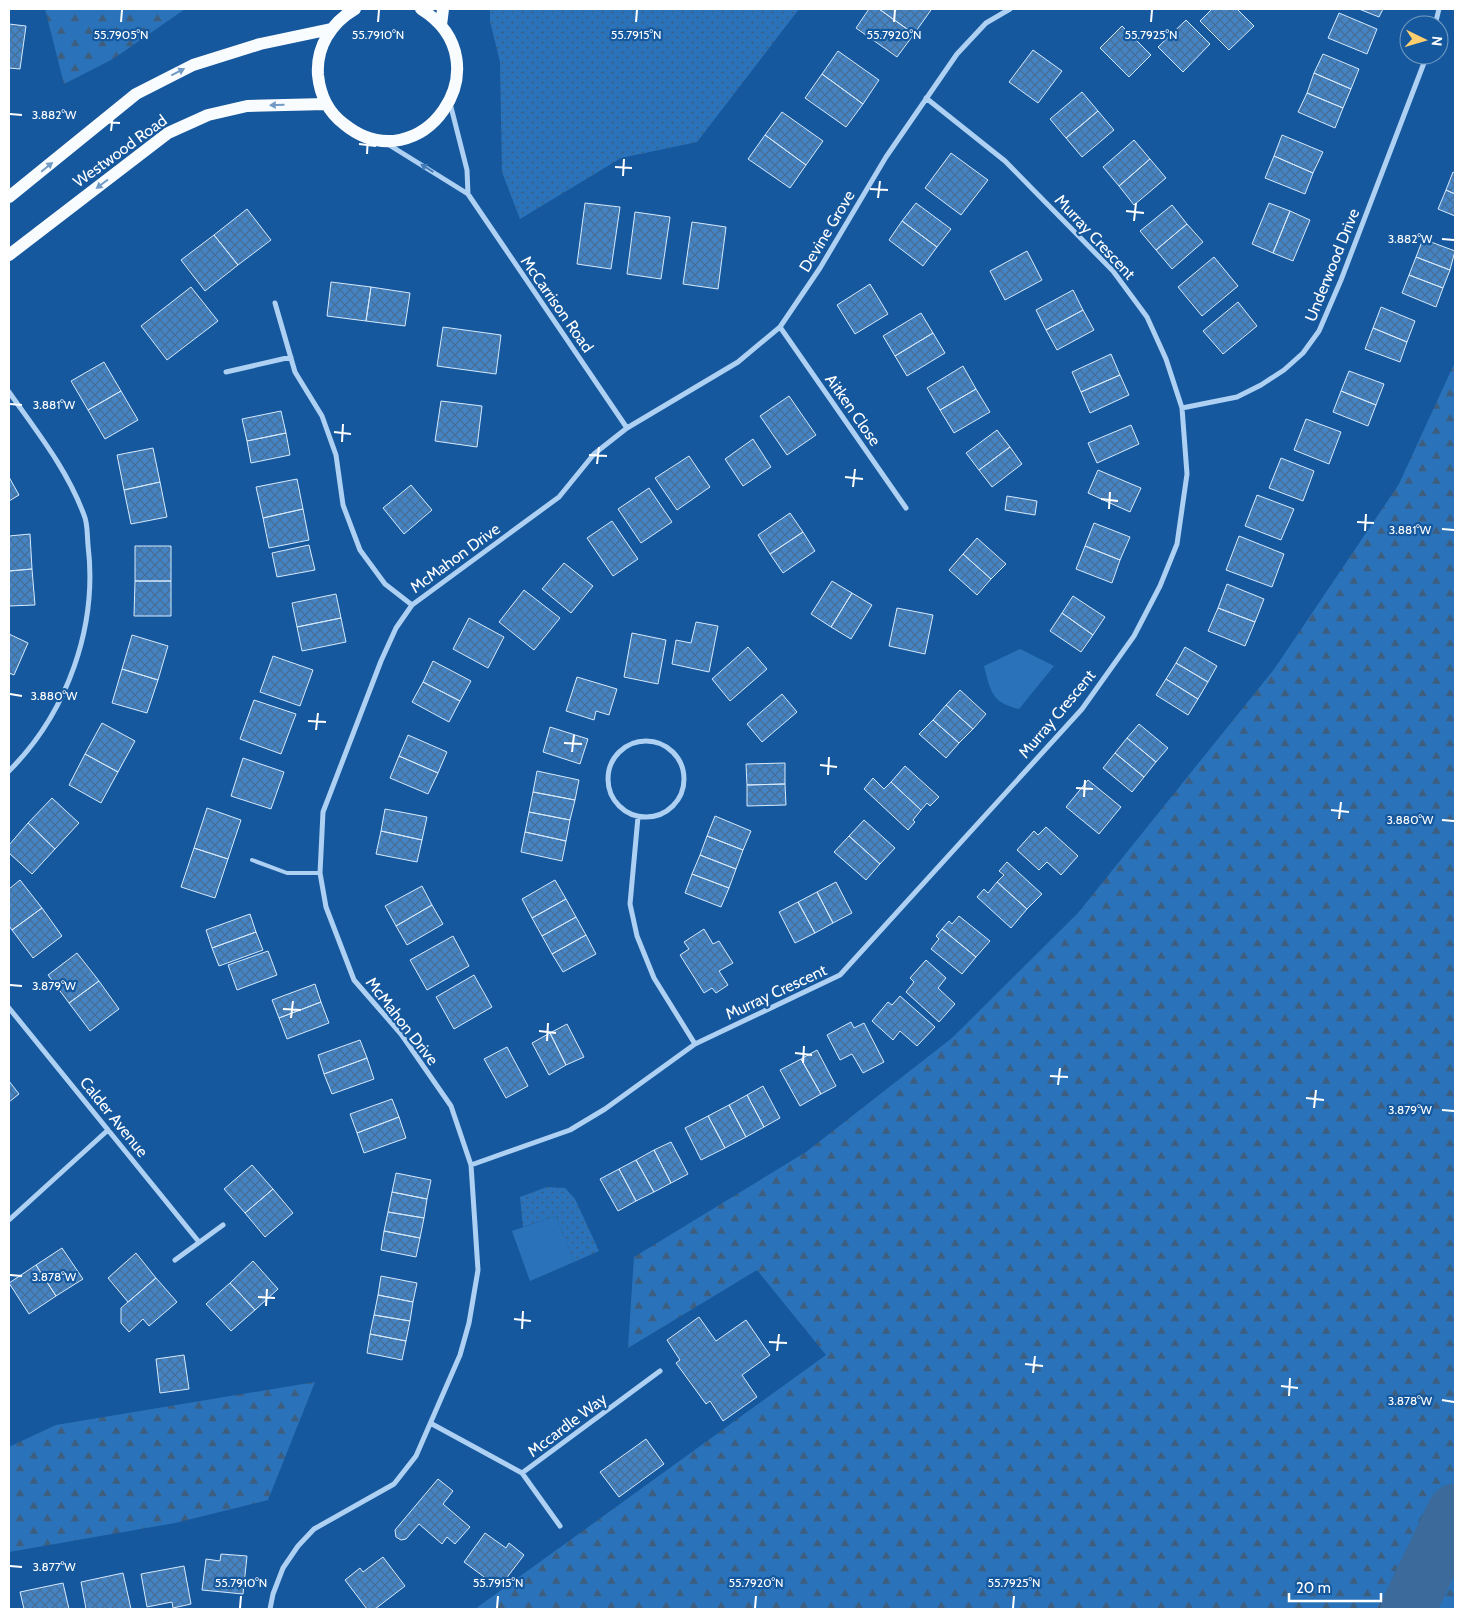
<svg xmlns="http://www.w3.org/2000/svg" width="1464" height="1618" font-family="Cabin,sans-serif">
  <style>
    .grass { fill: url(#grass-dots) }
    .forest { fill: url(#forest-firs) }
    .park { fill: #2a73ba }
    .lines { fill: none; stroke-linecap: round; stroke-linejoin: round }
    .river { stroke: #3b6a9b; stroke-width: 55 }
    .building { fill: url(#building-cross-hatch); stroke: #d5e9fd }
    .service { stroke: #add0f3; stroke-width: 4 }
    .minor { stroke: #add0f3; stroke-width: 5 }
    .primary { stroke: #f9fcff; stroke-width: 12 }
    .oneway { fill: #719ac4 }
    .oneway2 { fill: #437cb7 }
    .ticks { fill: none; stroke: #fff; stroke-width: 2 }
    .labels { text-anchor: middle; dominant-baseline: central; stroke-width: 4.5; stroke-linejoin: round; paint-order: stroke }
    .street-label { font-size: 16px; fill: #fff; stroke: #16589d }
    .ticks-label { font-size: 12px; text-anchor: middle; fill: #fff; stroke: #16589d; stroke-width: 4.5; stroke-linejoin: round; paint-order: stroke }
  </style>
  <defs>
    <pattern id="grass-dots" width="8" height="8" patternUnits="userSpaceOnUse" patternTransform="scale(1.25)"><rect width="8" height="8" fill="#2a73ba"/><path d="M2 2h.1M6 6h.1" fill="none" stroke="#3d5e7e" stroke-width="1.8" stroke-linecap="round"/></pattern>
    <pattern id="forest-firs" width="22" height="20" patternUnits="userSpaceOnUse" patternTransform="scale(1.25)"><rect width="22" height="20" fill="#2a73ba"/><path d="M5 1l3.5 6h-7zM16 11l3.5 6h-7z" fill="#3d5e7e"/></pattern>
    <pattern id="building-cross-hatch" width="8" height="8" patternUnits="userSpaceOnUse" patternTransform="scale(1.25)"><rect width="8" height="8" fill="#4484c5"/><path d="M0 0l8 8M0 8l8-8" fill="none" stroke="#476e95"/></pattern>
  </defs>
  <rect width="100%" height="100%" fill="#16589d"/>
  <path class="grass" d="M490,9H799L697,142L621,158L520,219L502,172L500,62L490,21Z
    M547,1187L565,1188L575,1199L599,1251L574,1262L556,1216L523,1227L520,1197Z"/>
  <path class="forest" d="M45,9H185L113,59L64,84Z
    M1455,362V1609H475L826,1355L757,1270L628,1348L634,1257L806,1152L952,1038L1078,913L1275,668L1399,484Z
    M315,1382L268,1500L175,1523L9,1552V1447L56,1425Z"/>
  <path class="park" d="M1020,649L1054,666L1019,709C991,702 991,692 984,666Z
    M556,1216L574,1262L530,1281L512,1231Z"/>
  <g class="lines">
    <path class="river" d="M1408,1609L1455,1511"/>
  </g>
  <path class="building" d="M869,9H879L914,34L897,57L856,28Z
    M879,9H929L931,10L914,34Z
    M1212,9H1237L1254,26L1229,50L1200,21Z
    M1359,9H1383L1379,17Z
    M1339,13L1377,29L1367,54L1328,38Z
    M1186,20L1210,44L1183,72L1158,47Z
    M9,24L26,26L20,69L9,68Z
    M1122,26L1151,55L1129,77L1100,48Z
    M1033,50L1062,71L1038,103L1009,82Z
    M838,51L879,80L863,104L822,74Z
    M1323,54L1359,69L1351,89L1314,73Z
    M1314,73L1351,89L1343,108L1307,93Z
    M822,74L863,104L846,127L805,98Z
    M1082,92L1098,111L1066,138L1050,119Z
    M1307,93L1343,108L1335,128L1298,112Z
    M1098,111L1114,130L1082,157L1066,138Z
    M782,112L823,141L806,165L765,135Z
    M765,135L806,165L790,188L748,159Z
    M1282,135L1323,152L1313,173L1274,156Z
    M1134,140L1150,159L1119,186L1103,167Z
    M951,153L988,180L961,215L925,188Z
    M1274,156L1313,173L1305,194L1265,178Z
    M1150,159L1166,178L1134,205L1119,186Z
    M1453,172L1455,173V194L1446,190Z
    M1446,190L1455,194V216L1438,209Z
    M585,203L620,207L611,269L577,264Z
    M916,203L951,229L937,247L902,221Z
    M1269,203L1290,211L1273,253L1252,244Z
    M1172,205L1187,224L1156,250L1140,231Z
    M247,209L271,240L238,265L214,235Z
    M1290,211L1310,220L1293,261L1273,253Z
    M635,212L670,217L661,279L627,274Z
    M902,221L937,247L923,266L889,240Z
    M692,222L726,227L718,289L683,284Z
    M1187,224L1203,242L1172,269L1156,250Z
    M214,235L238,265L205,291L181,260Z
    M1423,239L1455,251L1450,270L1416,257Z
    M1027,251L1042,280L1005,300L990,271Z
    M1214,257L1238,286L1202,316L1178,287Z
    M1416,257L1450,270L1443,288L1409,275Z
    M1409,275L1443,288L1436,307L1402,293Z
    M331,282L371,287L366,321L327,316Z
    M870,284L888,314L855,334L837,305Z
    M191,287L218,321L167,360L141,326Z
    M371,287L410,293L405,326L366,321Z
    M1073,290L1083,310L1046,330L1036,310Z
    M1238,302L1257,326L1223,354L1203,331Z
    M1381,307L1415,321L1407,342L1373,328Z
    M1083,310L1094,330L1057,350L1046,330Z
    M921,313L933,333L895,356L883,336Z
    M443,327L501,335L496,374L437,366Z
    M1373,328L1407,342L1400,362L1365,349Z
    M933,333L945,353L907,376L895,356Z
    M1111,354L1120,375L1081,392L1072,372Z
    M104,362L121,391L88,410L71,381Z
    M963,366L976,389L940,410L927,388Z
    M1349,371L1384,384L1376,405L1341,391Z
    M1120,375L1129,395L1090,413L1081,392Z
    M976,389L990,412L954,433L940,410Z
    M121,391L138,420L105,439L88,410Z
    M1341,391L1376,405L1368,426L1333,412Z
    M789,396L816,435L787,455L760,416Z
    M441,401L482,406L477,447L435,441Z
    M281,411L286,433L247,441L242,419Z
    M1306,419L1341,432L1329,464L1294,450Z
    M1131,425L1139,444L1097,463L1088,443Z
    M997,430L1010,447L979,470L966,453Z
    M286,433L290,455L251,463L247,441Z
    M753,439L771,467L743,486L725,459Z
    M1010,447L1022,464L992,487L979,470Z
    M153,448L160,482L124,490L117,455Z
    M689,456L710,487L677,510L655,478Z
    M1281,458L1314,471L1303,501L1269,488Z
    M1098,470L1141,488L1130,512L1088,493Z
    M9,477L19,495L9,501Z
    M297,479L303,509L263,518L256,487Z
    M160,482L167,517L131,524L124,490Z
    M411,485L432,510L404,534L383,508Z
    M649,488L672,522L641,543L618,509Z
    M1257,495L1294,509L1281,540L1245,526Z
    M1007,496L1037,501L1035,515L1005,510Z
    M303,509L309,540L269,548L263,518Z
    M790,513L803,532L770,554L758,535Z
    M612,521L638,559L613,576L587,538Z
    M1094,523L1130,537L1120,560L1085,546Z
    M803,532L815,551L783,573L770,554Z
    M30,534L32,569L9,571V536Z
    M1239,536L1284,554L1272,587L1226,570Z
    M977,538L1006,564L991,579L963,554Z
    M309,545L315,570L277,577L272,553Z
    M135,546H171V581H135Z
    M1085,546L1120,560L1112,583L1076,569Z
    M963,554L991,579L977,595L949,570Z
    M564,563L593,586L571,613L542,589Z
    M32,569L35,605L9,606V571Z
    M135,581H171V616H134Z
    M832,581L852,593L831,627L811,614Z
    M1227,584L1264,599L1255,622L1218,608Z
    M524,590L560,618L534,650L499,622Z
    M852,593L872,605L851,639L831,627Z
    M336,594L341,618L297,627L292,603Z
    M1073,596L1105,617L1093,635L1062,613Z
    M897,608L933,615L925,654L889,646Z
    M1218,608L1255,622L1245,646L1208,631Z
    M1062,613L1093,635L1081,652L1050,631Z
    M341,618L346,642L302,651L297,627Z
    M469,618L504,637L488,668L453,649Z
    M696,622L718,626L709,672L672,664L676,640L691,643Z
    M632,633L666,640L658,684L624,677Z
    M9,634L28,643L14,675L9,673Z
    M132,635L168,646L158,680L122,669Z
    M748,647L767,669L730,701L712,679Z
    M1185,647L1217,666L1208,682L1176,663Z
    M273,656L313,670L300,706L260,692Z
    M433,661L471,681L460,701L423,682Z
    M1176,663L1208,682L1198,699L1166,679Z
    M122,669L158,680L147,713L112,703Z
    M577,677L617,689L609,715L596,711L594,720L566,711Z
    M1166,679L1198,699L1188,715L1156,695Z
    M423,682L460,701L449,722L412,702Z
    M960,690L986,714L973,729L946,705Z
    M782,694L797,712L762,742L747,724Z
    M254,700L296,714L281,754L240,739Z
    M946,705L973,729L959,743L933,720Z
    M933,720L959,743L946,758L919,734Z
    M102,723L135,741L118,772L85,754Z
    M1139,724L1168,748L1156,762L1127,738Z
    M550,727L588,739L580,764L543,752Z
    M408,735L447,752L438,773L399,756Z
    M1127,738L1156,762L1144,777L1115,753Z
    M1115,753L1144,777L1132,792L1103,768Z
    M85,754L118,772L101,803L69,785Z
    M399,756L438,773L428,794L390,778Z
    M243,758L284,772L271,809L231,796Z
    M785,763V784L747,785L746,764Z
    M905,766L939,797L930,806L927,803L921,810L891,782Z
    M537,771L579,780L575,800L533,792Z
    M873,778L884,789L891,782L921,810L913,820L915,822L908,830L864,789Z
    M1088,780L1121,807L1099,834L1066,807Z
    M785,784L786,805L747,806V785Z
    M533,792L575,800L570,820L529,812Z
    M52,798L79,823L55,849L28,823Z
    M207,808L241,820L228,859L194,848Z
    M385,809L427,817L422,840L381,831Z
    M529,812L570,820L566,841L525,832Z
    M715,816L751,831L743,850L707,836Z
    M864,820L895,848L880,864L849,836Z
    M28,823L55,849L32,874L9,853V845Z
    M1046,827L1078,856L1061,875L1047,862L1039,870L1017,850L1034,831L1038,835Z
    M381,831L422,840L417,862L376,854Z
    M525,832L566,841L562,861L521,852Z
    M707,836L743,850L736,869L700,855Z
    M849,836L880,864L866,880L834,852Z
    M194,848L228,859L215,898L181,887Z
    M700,855L736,869L729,888L692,874Z
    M1007,862L1042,894L1027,909L997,882L1004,875L999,871Z
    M692,874L729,888L721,907L685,893Z
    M20,880L42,908L12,930L9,926V889Z
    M555,880L566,899L532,918L522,899Z
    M836,882L852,913L833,923L817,892Z
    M997,882L1027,909L1011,928L977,897L984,889L988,893Z
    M422,886L432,905L396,926L385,906Z
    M817,892L833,923L815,933L798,902Z
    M566,899L576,917L542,936L532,918Z
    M798,902L815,933L795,943L779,912Z
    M432,905L443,924L407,945L396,926Z
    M42,908L62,936L33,958L12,930Z
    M250,914L256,932L212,948L206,930Z
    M959,916L990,941L976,957L942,929L949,921L952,924Z
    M576,917L586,935L552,954L542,936Z
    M704,929L713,944L719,941L733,963L719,971L728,985L716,993L712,988L704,993L680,955L689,949L684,942Z
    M942,929L976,957L962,974L931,949L939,939L936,936Z
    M256,932L263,950L219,966L212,948Z
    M586,935L596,954L563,972L552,954Z
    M453,936L469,966L427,990L410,960Z
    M268,951L277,975L237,990L228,965Z
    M77,953L99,981L69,1003L48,975Z
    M926,960L946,978L938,988L955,1004L939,1022L906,992L914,982L910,978Z
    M474,975L492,1007L454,1029L436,997Z
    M99,981L119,1009L90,1031L69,1003Z
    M315,984L321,1002L279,1018L272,1000Z
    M900,996L935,1027L917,1046L900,1031L893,1040L872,1021L888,1002L892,1005Z
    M321,1002L329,1023L287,1039L279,1018Z
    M851,1022L854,1028L864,1023L884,1062L863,1073L852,1054L840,1060L827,1035Z
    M567,1024L584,1057L566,1065L550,1033Z
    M550,1033L566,1065L549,1075L532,1043Z
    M360,1040L367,1058L324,1074L318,1055Z
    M507,1047L528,1086L506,1098L484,1059Z
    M817,1050L836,1086L821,1094L801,1059Z
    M367,1058L374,1079L332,1094L324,1074Z
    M801,1059L821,1094L800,1106L780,1070Z
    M9,1081L19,1094L9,1102Z
    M763,1086L780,1118L764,1127L747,1095Z
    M747,1095L764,1127L746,1137L729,1105Z
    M392,1099L399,1117L357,1133L350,1114Z
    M729,1105L746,1137L725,1148L708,1116Z
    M708,1116L725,1148L701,1160L685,1128Z
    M399,1117L406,1138L364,1153L357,1133Z
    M671,1142L688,1174L671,1183L654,1150Z
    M654,1150L671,1183L654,1192L636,1160Z
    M636,1160L654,1192L636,1201L619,1169Z
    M252,1165L273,1189L245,1213L224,1189Z
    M619,1169L636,1201L618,1211L600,1179Z
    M396,1173L431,1180L427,1199L392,1192Z
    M273,1189L293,1213L265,1237L245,1213Z
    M392,1192L427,1199L424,1218L388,1212Z
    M388,1212L424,1218L420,1238L384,1231Z
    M384,1231L420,1238L416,1257L381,1250Z
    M62,1248L83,1279L56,1296L36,1265Z
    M136,1253L156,1278L128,1302L108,1278Z
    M253,1261L278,1289L255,1310L230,1283Z
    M36,1265L56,1296L29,1314L9,1283Z
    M381,1276L417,1283L413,1302L378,1295Z
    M156,1278L177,1302L149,1326L143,1319L129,1332L121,1323V1308Z
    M230,1283L255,1310L231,1331L206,1304Z
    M378,1295L413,1302L410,1321L374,1315Z
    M374,1315L410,1321L406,1341L370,1334Z
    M699,1317L716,1341L746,1320L770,1355L742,1375L757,1397L723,1421L710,1401L706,1404L676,1363L680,1360L667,1340Z
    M370,1334L406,1341L402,1360L367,1353Z
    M184,1355L189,1389L160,1393L156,1359Z
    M646,1439L664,1464L619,1497L600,1472Z
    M438,1479L453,1491L443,1504L470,1527L455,1544L447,1537L442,1544L419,1524L406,1539L401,1540L396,1537L395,1530Z
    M485,1533L506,1548L509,1543L524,1555L499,1588L464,1562Z
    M221,1554L247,1556L243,1594L202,1590L206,1559L220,1561Z
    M383,1557L405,1586L375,1609H367L345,1580L360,1568L363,1572Z
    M184,1566L191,1604L173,1608L172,1602L147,1607L141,1574Z
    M123,1573L131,1609H86L81,1582Z
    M63,1583L69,1609H24L20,1592Z"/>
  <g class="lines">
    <path class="service" d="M252,860L287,873H320"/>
    <path class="minor" d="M1435,25L1439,9
      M450,103L467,170L468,194
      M386,143L468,194L627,428
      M275,303L295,372L322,416L336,455L343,505L360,550L385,584L412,605
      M780,327L906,508
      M226,372L291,357
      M9,392C37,432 67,469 84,515C88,524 87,536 88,545C98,627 67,713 9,771
      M1182,408L1237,397L1261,385L1284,370L1303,353L1319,331L1341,280L1427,55
      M608 779a38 38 0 1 1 76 0a38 38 0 1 1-76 0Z
      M638,817L630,904L637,936L654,978L695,1044
      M9,1008L199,1242
      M471,1165L570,1130L605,1109L695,1044L840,975L1082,709L1134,636L1160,586L1177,544L1187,474L1182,408L1166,359L1147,317L1113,271L1005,161L926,98
      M9,1220L108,1130
      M175,1260L223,1225
      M432,1424L522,1473L660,1371
      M522,1473L560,1526
      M270,1609L273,1594L283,1568L298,1546L314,1529L394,1484L416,1456L460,1355L469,1323L478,1270L471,1165L451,1106L401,1034L354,980L326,907L320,873L323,812L381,661L396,628L412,605L559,497L594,454L627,428L738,362L780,327L820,268L886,157L957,54L986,23L1010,9"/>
    <path class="primary" d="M355,9C331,23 316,47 318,75C320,95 328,112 344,124C420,186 508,63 421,9
      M441,25L443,9
      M9,197L136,94L193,65L260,44L331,29
      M9,255L168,133L208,115L247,106L326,104"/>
  </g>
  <defs><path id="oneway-solid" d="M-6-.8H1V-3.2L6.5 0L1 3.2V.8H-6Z" transform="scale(1.25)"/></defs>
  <g class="oneway">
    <use href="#oneway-solid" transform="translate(178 72) rotate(-27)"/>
    <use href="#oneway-solid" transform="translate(277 105) rotate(179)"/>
    <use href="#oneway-solid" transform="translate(47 167) rotate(-39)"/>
    <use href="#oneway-solid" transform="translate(102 184) rotate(143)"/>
  </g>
  <use class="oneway2" href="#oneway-solid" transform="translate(427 168) rotate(-148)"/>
  <path class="ticks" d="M121,22L122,10M378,22L379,10M636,22L637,10M894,22L895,10M1151,22L1152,10M10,114L22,115M103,122L120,123M111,131L113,114M359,144L376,146M367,154L368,136M615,167L632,168M623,176L624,159M870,189L888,190M878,198L880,181M1126,211L1144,213M1134,221L1136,203M1442,239L1454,240M10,404L22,405M334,432L351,434M342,442L343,424M589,455L607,456M597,464L599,447M845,477L863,479M853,487L855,469M1101,499L1118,501M1109,509L1110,492M1357,522L1374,523M1442,529L1454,530M1365,531L1366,514M10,694L22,696M308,721L326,722M316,730L318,713M564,743L582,744M572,752L574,735M820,765L837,767M828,775L829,757M1076,788L1093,789M1084,797L1085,780M1331,810L1349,812M1339,819L1341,802M1442,820L1454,821M10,985L22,986M283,1009L301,1010M291,1018L293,1001M539,1031L556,1033M547,1041L548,1023M795,1053L812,1055M803,1063L804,1046M1050,1076L1068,1077M1058,1085L1060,1068M1306,1098L1324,1100M1314,1108L1316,1090M1442,1110L1454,1111M10,1275L22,1276M258,1297L275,1298M266,1306L267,1289M514,1319L531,1321M522,1329L523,1311M769,1342L787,1343M777,1351L779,1334M1025,1364L1043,1366M1033,1373L1035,1356M1281,1386L1298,1388M1289,1396L1290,1378M1442,1400L1454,1402M10,1566L22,1567M240,1608L241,1596M497,1608L498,1596M755,1608L756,1596M1013,1608L1014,1596"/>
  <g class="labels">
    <g class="street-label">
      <text transform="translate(120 151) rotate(-36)">Westwood Road</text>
      <text transform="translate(827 231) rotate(-59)">Devine Grove</text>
      <text transform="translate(1095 237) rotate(47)">Murray Crescent</text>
      <text transform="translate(1332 265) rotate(-68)">Underwood Drive</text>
      <text transform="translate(557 304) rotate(55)">McCarrison Road</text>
      <text transform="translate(853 410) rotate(55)">Aitken Close</text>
      <text transform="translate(455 558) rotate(-36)">McMahon Drive</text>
      <text transform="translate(1057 714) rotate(-50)">Murray Crescent</text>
      <text transform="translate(776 992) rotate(-25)">Murray Crescent</text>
      <text transform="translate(402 1021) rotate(52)">McMahon Drive</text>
      <text transform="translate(114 1117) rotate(51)">Calder Avenue</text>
      <text transform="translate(567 1425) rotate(-37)">Mccardle Way</text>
    </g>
  </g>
  <g class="ticks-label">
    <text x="121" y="39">55.7905°N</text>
    <text x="378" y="39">55.7910°N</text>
    <text x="636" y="39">55.7915°N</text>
    <text x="894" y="39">55.7920°N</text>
    <text x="1151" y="39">55.7925°N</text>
    <text x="54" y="119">3.882°W</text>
    <text x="1410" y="243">3.882°W</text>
    <text x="54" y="409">3.881°W</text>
    <text x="1410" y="534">3.881°W</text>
    <text x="54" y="700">3.880°W</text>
    <text x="1410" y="824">3.880°W</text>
    <text x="54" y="990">3.879°W</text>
    <text x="1410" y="1114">3.879°W</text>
    <text x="54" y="1281">3.878°W</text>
    <text x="1410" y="1405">3.878°W</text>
    <text x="54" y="1571">3.877°W</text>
    <text x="241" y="1587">55.7910°N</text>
    <text x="498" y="1587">55.7915°N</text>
    <text x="756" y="1587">55.7920°N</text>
    <text x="1014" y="1587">55.7925°N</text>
  </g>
  <rect width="1464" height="1618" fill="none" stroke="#ffffff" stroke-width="20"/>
  <g transform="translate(1424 40) rotate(95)"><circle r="24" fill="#16589d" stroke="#739bc4"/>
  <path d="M0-4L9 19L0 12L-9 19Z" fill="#ffce6f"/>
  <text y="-8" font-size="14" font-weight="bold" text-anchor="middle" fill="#ffffff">N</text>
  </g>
  <path d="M1289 1593v8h92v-8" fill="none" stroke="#ffffff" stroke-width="2.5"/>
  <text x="1296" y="1593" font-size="15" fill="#ffffff" stroke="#16589d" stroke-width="4" paint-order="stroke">20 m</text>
</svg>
